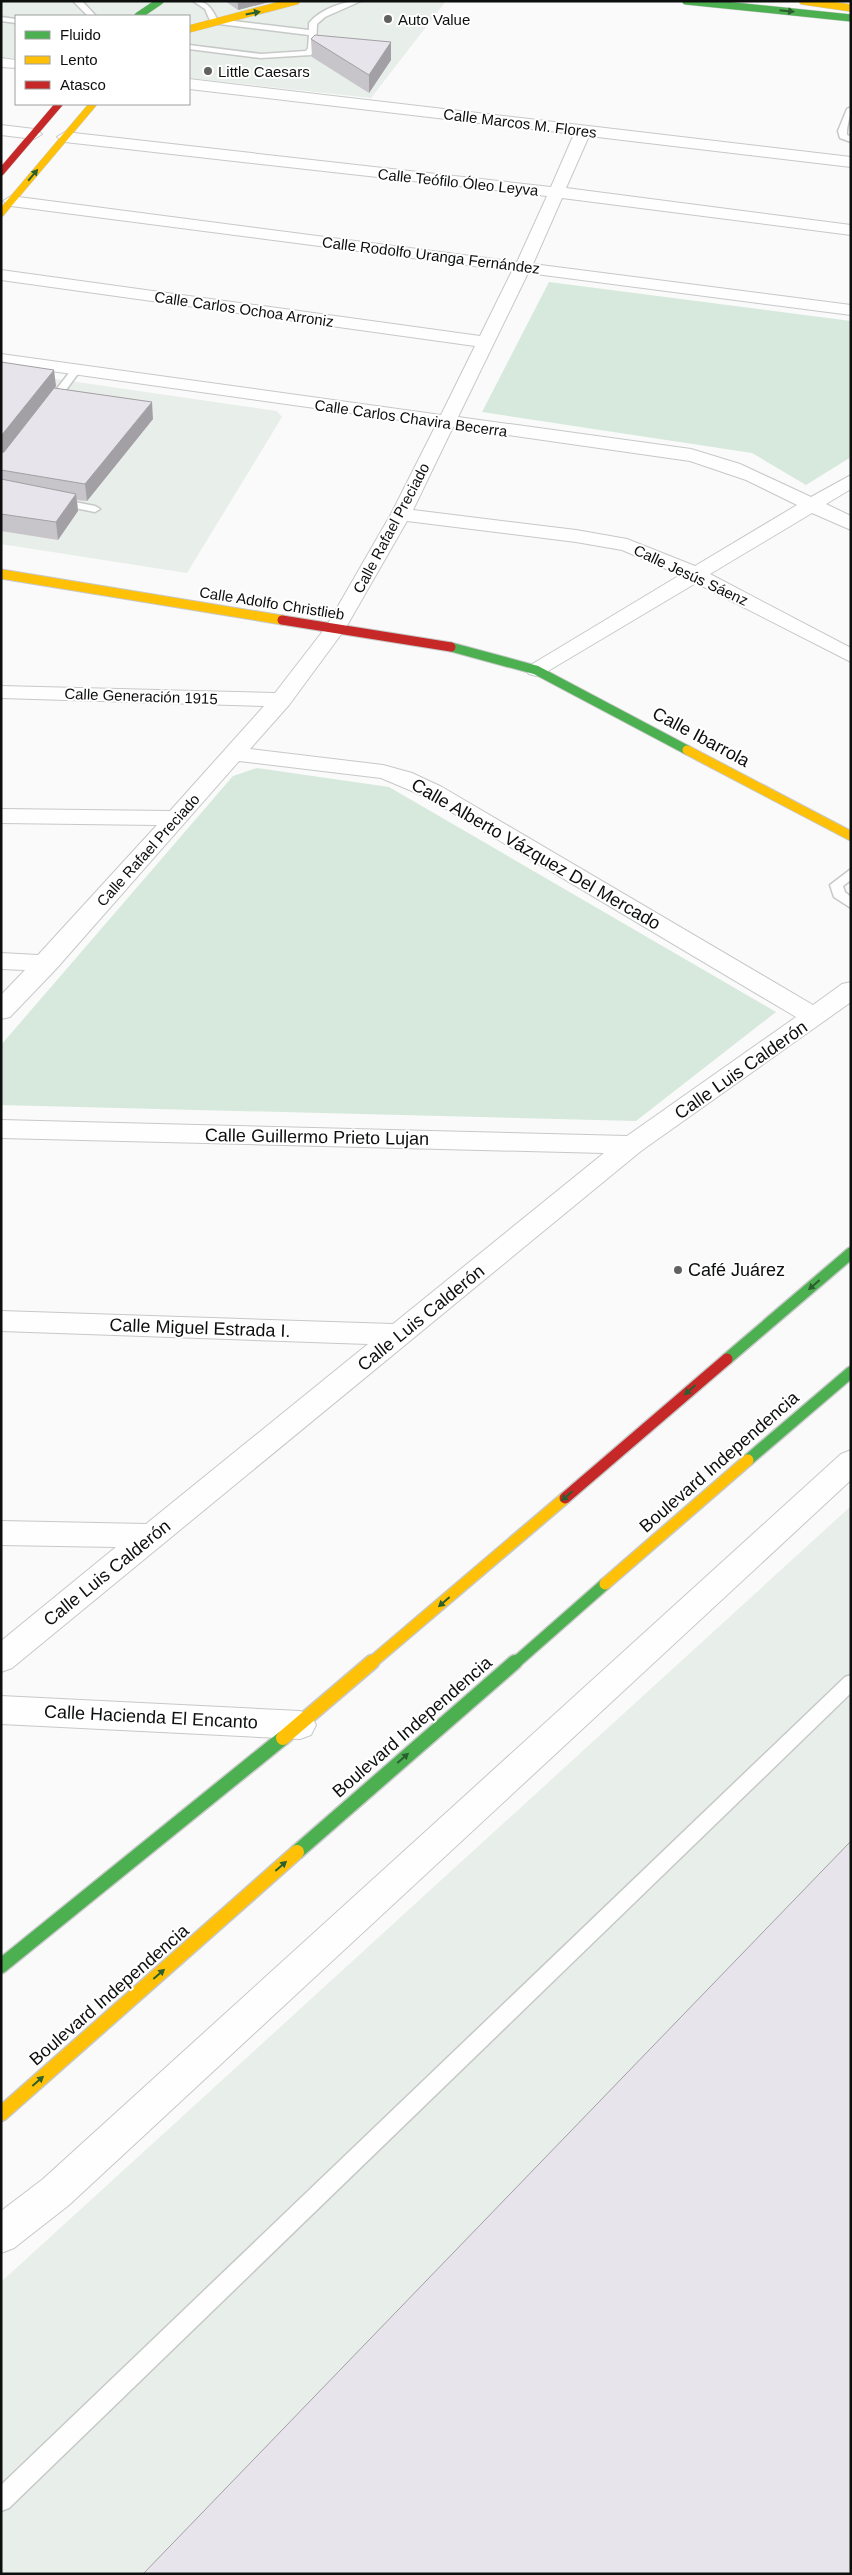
<svg xmlns="http://www.w3.org/2000/svg" width="852" height="2575" font-family="Helvetica,sans-serif">
  <style>
    .built { fill: #e8eee9 }
    .green { fill: #d6e9dc }
    .lines { fill: none; stroke-linecap: round; stroke-linejoin: round }
    .lane-casing { stroke: #c7c8c8; stroke-width: 3 }
    .street-casing { stroke: #c7c8c8; stroke-width: 2 }
    .fast-far3-casing { stroke: #c7c8c8; stroke-width: 8 }
    .fast-far2-casing { stroke: #c7c8c8; stroke-width: 11 }
    .fast-far1-casing { stroke: #c7c8c8; stroke-width: 14 }
    .fast-casing { stroke: #c7c8c8; stroke-width: 17 }
    .slow-far3-casing { stroke: #c7c8c8; stroke-width: 8 }
    .slow-far2-casing { stroke: #c7c8c8; stroke-width: 11 }
    .slow-far1-casing { stroke: #c7c8c8; stroke-width: 14 }
    .slow-casing { stroke: #c7c8c8; stroke-width: 17 }
    .jam-far2-casing { stroke: #c7c8c8; stroke-width: 8 }
    .jam-far1-casing { stroke: #c7c8c8; stroke-width: 11 }
    .jam-casing { stroke: #c7c8c8; stroke-width: 14 }
    .lane { fill: #fefefe; fill-rule: evenodd }
    .street { fill: #fefefe; fill-rule: evenodd }
    .fast-far3 { stroke: #4caf50; stroke-width: 7 }
    .fast-far2 { stroke: #4caf50; stroke-width: 9 }
    .fast-far1 { stroke: #4caf50; stroke-width: 11 }
    .fast { stroke: #4caf50; stroke-width: 14 }
    .slow-far3 { stroke: #ffc107; stroke-width: 7 }
    .slow-far2 { stroke: #ffc107; stroke-width: 9 }
    .slow-far1 { stroke: #ffc107; stroke-width: 11 }
    .slow { stroke: #ffc107; stroke-width: 14 }
    .jam-far2 { stroke: #c62828; stroke-width: 7 }
    .jam-far1 { stroke: #c62828; stroke-width: 9 }
    .jam { stroke: #c62828; stroke-width: 11 }
    .wall { fill: #c7c4ca }
    .shaded-wall { fill: #a2a0a4 }
    .building { fill: #e7e4eb; stroke: #a2a0a4 }
    .oneway { fill: #2c5f2f }
    .poi-dot { fill: #606160; stroke: #fff; stroke-width: 2 }
    .labels { text-anchor: middle; dominant-baseline: central; stroke-width: 4; stroke-linejoin: round; paint-order: stroke }
    .far-poi-label { font-size: 15px; fill: #0d0f0e; stroke: #fff; text-anchor: start }
    .far-street-label { font-size: 15px; fill: #0d0f0e; stroke: #fff }
    .street-label { font-size: 18px; fill: #0d0f0e; stroke: #fff }
    .poi-label { font-size: 18px; fill: #0d0f0e; stroke: #fff; text-anchor: start }
  </style>
  <rect width="100%" height="100%" fill="#f9faf9"/>
  <path class="built" d="M1,1H446L371,98L189,78V16H16V58L1,57Z
    M1,371L277,411L282,417L187,573L1,544Z
    M851,1506V2574H1V2282Z"/>
  <path class="green" d="M549,282L851,321V457L806,485L752,453L482,412Z
    M257,768L389,787L776,1012L636,1121L1,1105V1045L233,776Z"/>
  <g class="lines">
    <g class="lane-casing">
      <path id="lane" d="M73,1H82L96,16H88Z
        M193,1C207,1 211,7 217,19L309,30V23C321,9 343,1 361,1L325,17L317,24L316,49L311,55L261,58L189,49V45L261,54L306,51L308,48L309,35L211,23L205,9Z
        M1,17L16,19V23L1,21Z
        M851,107C851,116 846,127 847,135L851,136V142L840,138L838,131L847,109Z
        M72,369L80,371L54,406H46L45,404Z
        M59,499L95,506L100,509L95,512L55,504V500Z
        M851,869V880L843,886L845,892L851,897V908L834,897L830,885Z
        M851,1675V1693L9,2508L1,2511V2485L845,1677Z"/>
    </g>
    <g class="street-casing">
      <path id="street" d="M1,58L16,60V68L1,67Z
        M189,79L851,157V167L589,136L566,188L851,225V235L562,198L533,264L851,305V315L528,273L458,417L691,449L740,464L811,497L851,475V489L826,504L851,516V530L812,513L710,574L851,648V662L696,583L543,674L536,676L529,674L525,670L529,666L680,575L622,550L576,542L407,521L345,629L289,705L250,749L383,765L412,773L442,787L813,1005L842,984L851,982V1002L641,1151L12,1668L1,1672V1641L116,1547L1,1545V1521L146,1524L368,1344L1,1331V1311L393,1324L604,1153L1,1138V1120L627,1136L796,1017L426,797L381,778L239,761L56,969L10,1017L1,1019V995L25,970L1,969V953L38,955L157,825L1,823V809L170,811L264,706L1,698V686L275,693L326,627L391,514L436,425L1,364V354L441,415L475,346L1,280V270L480,336L512,271L11,206L3,201L11,196L517,262L547,196L65,142L57,137L65,132L551,187L574,134L189,89ZM453,427L690,461L746,480L797,505L695,566L627,539L576,530L413,510Z
        M1,125L34,129L42,134L34,139L1,135Z
        M851,1450V1480L69,2205L14,2248L1,2253V2211L43,2179L841,1454Z
        M1,1696L300,1711L311,1715L316,1725L311,1735L300,1739L1,1724Z"/>
    </g>
    <g class="fast-far3-casing">
      <path id="fast-far3" d="M686,1L851,18
        M138,16L160,1"/>
    </g>
    <g class="fast-far2-casing">
      <path id="fast-far2" d="M451,647L536,670L687,750"/>
    </g>
    <g class="fast-far1-casing">
      <path id="fast-far1" d="M727,1359L851,1253
        M748,1460L851,1372
        M514,1664L605,1584"/>
    </g>
    <g class="fast-casing">
      <path id="fast" d="M297,1852L515,1662
        M1,1966L283,1738"/>
    </g>
    <g class="slow-far3-casing">
      <path id="slow-far3" d="M803,1L851,8
        M189,29L296,1
        M1,213L93,104"/>
    </g>
    <g class="slow-far2-casing">
      <path id="slow-far2" d="M1,574L282,620
        M687,750L851,836"/>
    </g>
    <g class="slow-far1-casing">
      <path id="slow-far1" d="M605,1584L748,1460
        M370,1664L565,1498"/>
    </g>
    <g class="slow-casing">
      <path id="slow" d="M283,1738L372,1662
        M1,2114L297,1852"/>
    </g>
    <g class="jam-far2-casing">
      <path id="jam-far2" d="M1,172L59,104"/>
    </g>
    <g class="jam-far1-casing">
      <path id="jam-far1" d="M282,620L451,647"/>
    </g>
    <g class="jam-casing">
      <path id="jam" d="M565,1498L727,1359"/>
    </g>
    <use href="#lane" class="lane"/>
    <use href="#street" class="street"/>
    <use href="#fast-far3" class="fast-far3"/>
    <use href="#fast-far2" class="fast-far2"/>
    <use href="#fast-far1" class="fast-far1"/>
    <use href="#fast" class="fast"/>
    <use href="#slow-far3" class="slow-far3"/>
    <use href="#slow-far2" class="slow-far2"/>
    <use href="#slow-far1" class="slow-far1"/>
    <use href="#slow" class="slow"/>
    <use href="#jam-far2" class="jam-far2"/>
    <use href="#jam-far1" class="jam-far1"/>
    <use href="#jam" class="jam"/>
  </g>
  <path class="wall" d="M225,1H273L238,10Z
    M311,39L391,42V60L369,93L312,57Z
    M1,362L56,386L55,388L153,419L87,501L77,500L78,511L58,540L1,531Z"/>
  <path class="shaded-wall" d="M247,1H273L238,10V3Z
    M391,42V60L369,93V75Z
    M54,370L56,386L1,456V436Z
    M152,402L153,419L87,501L85,484Z
    M76,494L78,511L58,540L56,522Z"/>
  <path class="building" d="M235,1H247L238,3Z
    M315,35L391,42L369,75L311,39Z
    M1,362L54,370L1,436Z
    M54,388L152,402L85,484L1,470V453L4,452Z
    M1,479L76,494L56,522L1,514Z
    M851,1841V2574H143Z"/>
  <defs><path id="oneway-solid" d="M-6-.8H1V-3.2L6.5 0L1 3.2V.8H-6Z" transform="scale(1.25)"/></defs>
  <g class="oneway">
    <use href="#oneway-solid" transform="translate(787 11) rotate(6)"/>
    <use href="#oneway-solid" transform="translate(253 13) rotate(-11)"/>
    <use href="#oneway-solid" transform="translate(33 175) rotate(-50)"/>
    <use href="#oneway-solid" transform="translate(814 1285) rotate(139)"/>
    <use href="#oneway-solid" transform="translate(690 1390) rotate(139)"/>
    <use href="#oneway-solid" transform="translate(567 1496) rotate(139)"/>
    <use href="#oneway-solid" transform="translate(444 1602) rotate(139)"/>
    <use href="#oneway-solid" transform="translate(403 1758) rotate(-41)"/>
    <use href="#oneway-solid" transform="translate(281 1866) rotate(-41)"/>
    <use href="#oneway-solid" transform="translate(159 1974) rotate(-41)"/>
    <use href="#oneway-solid" transform="translate(38 2081) rotate(-41)"/>
  </g>
  <g class="poi-dot">
    <circle cx="388" cy="19" r="5"/>
    <circle cx="208" cy="71" r="5"/>
    <circle cx="678" cy="1270" r="5"/>
  </g>
  <g class="labels">
    <g class="far-poi-label">
      <text x="398" y="19">Auto Value</text>
      <text x="218" y="71">Little Caesars</text>
    </g>
    <g class="far-street-label">
      <text transform="translate(520 123) rotate(7)">Calle Marcos M. Flores</text>
      <text transform="translate(458 182) rotate(6)">Calle Teófilo Óleo Leyva</text>
      <text transform="translate(431 255) rotate(7)">Calle Rodolfo Uranga Fernández</text>
      <text transform="translate(244 309) rotate(8)">Calle Carlos Ochoa Arroniz</text>
      <text transform="translate(411 418) rotate(8)">Calle Carlos Chavira Becerra</text>
      <text transform="translate(391 528) rotate(-62)">Calle Rafael Preciado</text>
      <text transform="translate(691 575) rotate(25)">Calle Jesús Sáenz</text>
      <text transform="translate(272 603) rotate(9)">Calle Adolfo Christlieb</text>
      <text transform="translate(141 696) rotate(2)">Calle Generación 1915</text>
      <text transform="translate(148 850) rotate(-48)">Calle Rafael Preciado</text>
    </g>
    <g class="street-label">
      <text transform="translate(701 737) rotate(28)">Calle Ibarrola</text>
      <text transform="translate(536 854) rotate(30)">Calle Alberto Vázquez Del Mercado</text>
      <text transform="translate(741 1070) rotate(-35)">Calle Luis Calderón</text>
      <text transform="translate(317 1137) rotate(1)">Calle Guillermo Prieto Lujan</text>
      <text transform="translate(421 1318) rotate(-39)">Calle Luis Calderón</text>
      <text transform="translate(200 1328) rotate(2)">Calle Miguel Estrada I.</text>
      <text transform="translate(719 1462) rotate(-41)">Boulevard Independencia</text>
      <text transform="translate(107 1573) rotate(-39)">Calle Luis Calderón</text>
      <text transform="translate(151 1717) rotate(3)">Calle Hacienda El Encanto</text>
      <text transform="translate(412 1727) rotate(-41)">Boulevard Independencia</text>
      <text transform="translate(109 1995) rotate(-41)">Boulevard Independencia</text>
    </g>
    <g class="poi-label">
      <text x="688" y="1270">Café Juárez</text>
    </g>
  </g>
  <rect width="852" height="2575" fill="none" stroke="#0d0f0e" stroke-width="5"/>
  <rect x="15" y="15" width="175" height="90" fill="#ffffff" stroke="#9e9f9f"/>
  <rect x="25" y="31" width="25" height="8" fill="#4caf50" stroke="#9e9f9f"/>
  <text x="60" y="40" font-size="15" fill="#0d0f0e">Fluido</text>
  <rect x="25" y="56" width="25" height="8" fill="#ffc107" stroke="#9e9f9f"/>
  <text x="60" y="65" font-size="15" fill="#0d0f0e">Lento</text>
  <rect x="25" y="81" width="25" height="8" fill="#c62828" stroke="#9e9f9f"/>
  <text x="60" y="90" font-size="15" fill="#0d0f0e">Atasco</text>
</svg>
